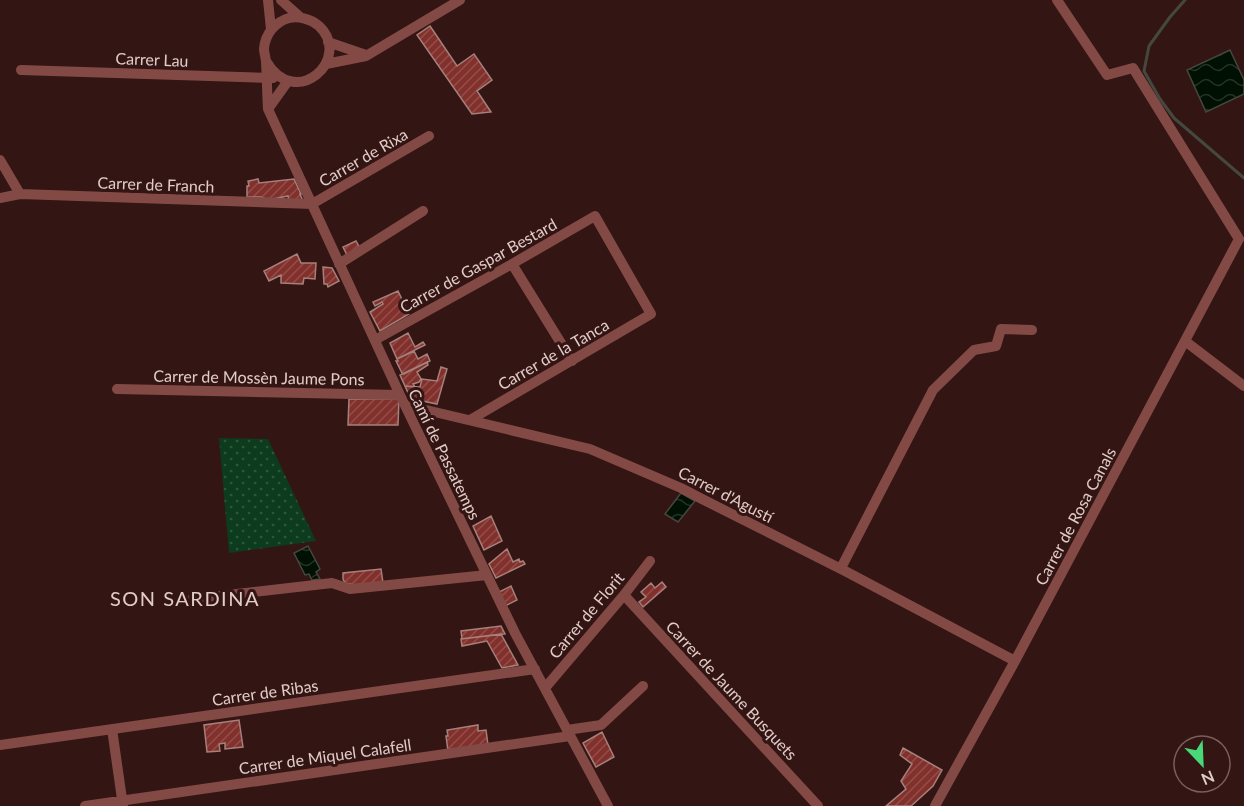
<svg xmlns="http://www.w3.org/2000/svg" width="1244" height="806" font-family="Lato,sans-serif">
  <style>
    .grass { fill: url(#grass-dots) }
    .water { fill: url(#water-waves); stroke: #44483e; stroke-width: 1.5 }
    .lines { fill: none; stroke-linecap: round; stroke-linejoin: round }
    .stream { stroke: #44483e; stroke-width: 3 }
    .building { fill: url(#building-hatch); stroke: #a7807b; stroke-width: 1.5 }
    .minor { stroke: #834a45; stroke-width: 10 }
    .labels { text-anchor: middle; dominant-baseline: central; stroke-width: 6; stroke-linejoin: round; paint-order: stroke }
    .street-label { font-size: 16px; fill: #e1ccc9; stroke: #331513 }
    .quarter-label { font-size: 20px; letter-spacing: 1.5px; fill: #e1ccc9; stroke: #331513 }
  </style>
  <defs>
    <pattern id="grass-dots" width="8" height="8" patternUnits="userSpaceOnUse" patternTransform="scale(1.5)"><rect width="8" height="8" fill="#0c3b1d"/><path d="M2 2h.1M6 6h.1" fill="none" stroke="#2f563c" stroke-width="1.8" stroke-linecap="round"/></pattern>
    <pattern id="water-waves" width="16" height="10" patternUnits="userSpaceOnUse" patternTransform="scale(1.5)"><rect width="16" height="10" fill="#001003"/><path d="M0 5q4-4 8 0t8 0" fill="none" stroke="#253226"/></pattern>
    <pattern id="building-hatch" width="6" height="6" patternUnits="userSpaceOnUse" patternTransform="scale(1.5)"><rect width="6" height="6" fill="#81302c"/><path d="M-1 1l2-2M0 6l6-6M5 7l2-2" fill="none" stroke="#934d49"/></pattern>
  </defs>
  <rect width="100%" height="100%" fill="#331513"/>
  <path class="grass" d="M219,438L268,439L316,541L229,553Z"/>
  <path class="water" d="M1230,50L1244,80V94L1206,112L1187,70Z
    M681,493L695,501L678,522L665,514Z
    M308,546L320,569L316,572L320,579L312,580L309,574L305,575L294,553Z"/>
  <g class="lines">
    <path class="stream" d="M1185,0L1170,17L1149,46L1144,71L1160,99L1174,118L1244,178"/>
  </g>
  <path class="building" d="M430,26L457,66L474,54L492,80L477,91L491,112L472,114L417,35Z
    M258,179L259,183L294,179L301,194H300L303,201H289L288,196L268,200L261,197H247V186H249L248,181Z
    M356,241L360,248L347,255L343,247Z
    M297,254L301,263H316L315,279L304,278L303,284L281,283V275L269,281L264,271Z
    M323,267L332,268L339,281L328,287L327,284H324Z
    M398,291L409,314L380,331L370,312L383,304L382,302L375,306L373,302Z
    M408,333L415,347L423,342L425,345L397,359L390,343Z
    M414,351L418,359L427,354L430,361L404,374L402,373L396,361H398L397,359Z
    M427,362L428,365L417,372L421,379L419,382L413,384L415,387L405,386L400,375Z
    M441,367L447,369L437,404L413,399L410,397L405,386L420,387L422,379L437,381Z
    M349,399H399L398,425H348Z
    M491,516L502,541L484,550L473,526Z
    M507,549L513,562L519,559L520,562L523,561L525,564L496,578L489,564Z
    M381,569L383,583L354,585L345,583L343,579V573Z
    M662,582L666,587L643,607L639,602L646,597L641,592L651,583L655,588Z
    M511,586L517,600L505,606L499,592Z
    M501,626L505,634L462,639L461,631Z
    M501,634L518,665L502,668L487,641L462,646L461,639Z
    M239,720L243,747L225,749V743L219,744L220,751L207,752L204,725Z
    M478,725V731L486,730L488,745L448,751L446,736H448L447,730Z
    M602,732L614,757L596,767L583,743Z
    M903,748L942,770L933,786L911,806H886L906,789L901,781L912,764L900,755Z"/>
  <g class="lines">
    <path class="minor" d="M268,0L271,29
      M281,0L300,17
      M328,42L366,55
      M266,61C296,112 353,58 319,26C311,19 299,16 289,18C275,22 265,34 264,49C264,53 266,58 266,62C267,78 267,93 268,109L400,395L515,633L608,806
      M326,64L366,56L460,0
      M21,70L273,78
      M268,109L288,81
      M0,160L20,194
      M0,198L20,194L312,204L429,136
      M339,264L423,211
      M512,264L572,361
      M375,340L512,264L595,216L651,314L470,420
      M1185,341L1244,386
      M117,389L400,395
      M405,405L590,449L681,488L702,499L845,571L1015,661
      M841,568L933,390L974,350L996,346L1001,329L1032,330
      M624,595L818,806
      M192,599L332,583L350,589L487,575
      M545,688L624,595L650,561
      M112,729L123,806
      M567,730L601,725L643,686
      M0,745L535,669
      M85,806L570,736
      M935,806L1015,661L1239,239L1133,68L1107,75L1057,0"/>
  </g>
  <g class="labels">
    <g class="street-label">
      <text transform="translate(152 59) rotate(2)">Carrer Lau</text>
      <text transform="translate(363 157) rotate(-30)">Carrer de Rixa</text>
      <text transform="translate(156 184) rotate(2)">Carrer de Franch</text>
      <text transform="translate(478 265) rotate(-29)">Carrer de Gaspar Bestard</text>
      <text transform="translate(553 354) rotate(-30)">Carrer de la Tanca</text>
      <text transform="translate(259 377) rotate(1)">Carrer de Mossèn Jaume Pons</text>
      <text transform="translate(445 454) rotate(64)">Camí de Passatemps</text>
      <text transform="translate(726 494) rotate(27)">Carrer d'Agustí</text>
      <text transform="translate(1075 516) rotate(-62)">Carrer de Rosa Canals</text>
      <text transform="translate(586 615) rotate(-50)">Carrer de Florit</text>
      <text transform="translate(732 690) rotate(47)">Carrer de Jaume Busquets</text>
      <text transform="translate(265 692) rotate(-8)">Carrer de Ribas</text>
      <text transform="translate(325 756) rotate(-8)">Carrer de Miquel Calafell</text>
    </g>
    <g class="quarter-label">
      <text x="185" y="598">SON SARDINA</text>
    </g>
  </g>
  <g transform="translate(1202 764) rotate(157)"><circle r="28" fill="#331513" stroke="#795e5c" stroke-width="1.5"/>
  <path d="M0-4.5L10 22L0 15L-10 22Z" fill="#48d779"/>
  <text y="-9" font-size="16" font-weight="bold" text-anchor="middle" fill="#e1ccc9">N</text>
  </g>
</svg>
